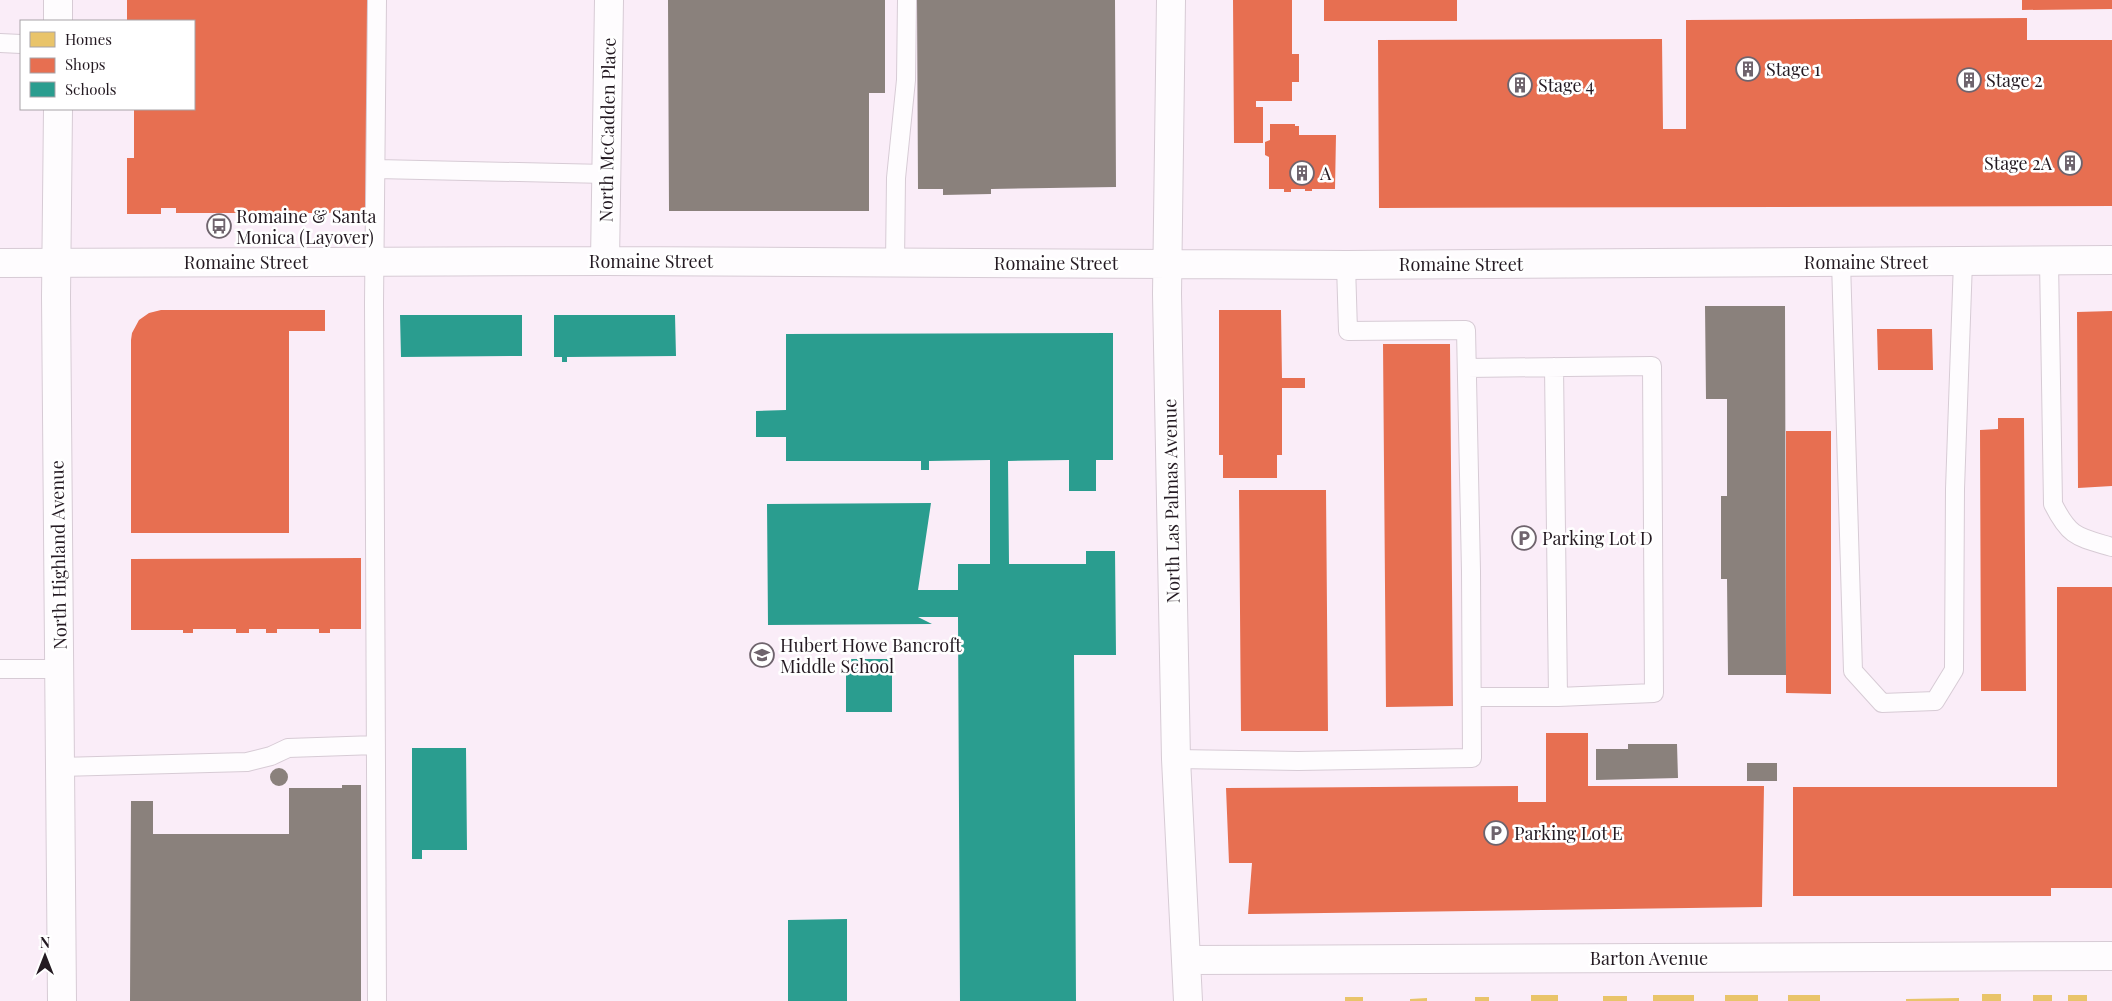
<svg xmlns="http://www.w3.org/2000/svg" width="2112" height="1001" font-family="'Playfair Display',serif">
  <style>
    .homes { fill: #e9c46a }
    .shops { fill: #e76f51 }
    .schools { fill: #2a9d8f }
    .industry { fill: #8a817c }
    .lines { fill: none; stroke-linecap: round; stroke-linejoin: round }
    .service-casing { stroke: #d7cbd5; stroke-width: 20 }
    .minor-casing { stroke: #d7cbd5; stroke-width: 30 }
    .secondary-casing { stroke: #d7cbd5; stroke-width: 30 }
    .service { stroke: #fefcfe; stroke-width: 18 }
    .minor { stroke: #fefcfe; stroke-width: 28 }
    .secondary { stroke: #fefcfe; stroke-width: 28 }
    .labels { text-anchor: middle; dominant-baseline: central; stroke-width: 5; stroke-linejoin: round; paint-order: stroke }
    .poi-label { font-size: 18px; fill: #241a22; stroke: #fff; text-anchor: start }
    .street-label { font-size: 18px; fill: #241a22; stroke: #fff }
  </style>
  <rect width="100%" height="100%" fill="#faedf8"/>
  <path class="homes" d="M1982,994H2001V1001H1982Z
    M1531,995H1558V1001H1531Z
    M1653,995H1694V1001H1653Z
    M1725,995H1758V1001H1725Z
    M1788,995H1820V1001H1788Z
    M2033,995H2052V1001H2033Z
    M2068,995H2087V1001H2068Z
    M1603,996H1627V1001H1603Z
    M1345,997H1363V1001H1345Z
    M1475,997H1489V1001H1475Z
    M1427,998V1001H1410V999Z
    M1959,998V1001H1906V999Z"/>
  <path class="shops" d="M127,0H368V213H176V208H161V214H127V158H134V109H194V21H127Z
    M1233,0H1292V54H1299V82H1292V101H1256V107H1263V143H1234Z
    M1324,0H1457V21H1324Z
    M2022,0H2112V9L2022,10Z
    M2027,18V40H2112V206L1379,208L1378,40L1662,39L1663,129H1686V20Z
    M1270,124H1295V126H1299V135H1336L1335,189H1312V191H1305V189H1291V192H1284V189H1269V157L1265,155V142L1270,140Z
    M161,310H325V331H289V533H131V340L132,333L139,320L149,313Z
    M1219,310H1281L1282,378H1305V388H1282V455H1277V478H1223V455H1219Z
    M2112,311V486L2078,488L2077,312Z
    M1877,329H1932L1933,370H1878Z
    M1383,344H1450L1453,706L1386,707Z
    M1998,418H2024L2026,691H1981L1980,430L1998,429Z
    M1786,431H1831V694L1786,693Z
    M1239,490H1326L1328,731H1241Z
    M361,558V629H330V633H319V629H277V633H266V629H249V633H236V629H193V633H183V630H131V559Z
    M2057,587H2112V888H2051V896H1793V787H2057Z
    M1546,733H1588V786H1764L1762,907L1248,914L1252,863H1229L1226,788L1518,786V802H1546Z"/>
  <path class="schools" d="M400,315H522V356L401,357Z
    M554,315H675L676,356L567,357V362H562V357H554Z
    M1113,333V460H1096V491H1069V460L1008,461L1009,564H1086V551H1115L1116,655H1074L1076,1001H960L958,617H918L932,624L768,625L767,504L931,503L918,590H958V564H990V460L929,461V470H921V461H786V437H756V411L786,410V334Z
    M846,659H892V712H846Z
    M412,748H466L467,850H422V859H412Z
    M847,919V1001H788V920Z"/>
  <path class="industry" d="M668,0H885V93H869V211H669Z
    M917,0H1115L1116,187L991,189V194L943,195V189H918Z
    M1705,306H1785L1786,675H1728L1727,579H1721V496H1727V399H1706Z
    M1628,744H1677L1678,778L1596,780V749H1628Z
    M1747,763H1777V781H1747Z
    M270 777a9 9 0 1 1 18 0a9 9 0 1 1-18 0Z
    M342,785H361V1001H130L131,801H153V834H289V788H342Z"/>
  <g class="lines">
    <g class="service-casing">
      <path id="service" d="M377,0L374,303L377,1001
        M0,43L21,44
        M377,169L606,174
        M2049,261L2053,504C2070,538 2078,537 2112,547
        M1841,262L1853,671L1882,703L1935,701L1954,670L1955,489L1963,261
        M895,263L896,178L906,80L907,0
        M1554,367L1558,697
        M1467,368L1652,366L1654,693L1558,697H1472
        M0,669H60
        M1176,759L1298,761L1472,758L1471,571L1466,330L1348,331L1346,265
        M60,767L247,762L271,756L288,748L376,745"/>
    </g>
    <g class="minor-casing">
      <path id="minor" d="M1171,0L1167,294L1176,759L1188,1001
        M605,261L609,0
        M0,263L605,261L1346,265L2112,260
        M1187,960L2112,956"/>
    </g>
    <g class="secondary-casing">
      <path id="secondary" d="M58,21V0
        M58,109L56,297L62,1001"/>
    </g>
    <use href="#service" class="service"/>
    <use href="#minor" class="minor"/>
    <use href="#secondary" class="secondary"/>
  </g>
  <defs>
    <g id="building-ring" transform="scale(1.25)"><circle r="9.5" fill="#fff" stroke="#6f646d" stroke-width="1.5"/><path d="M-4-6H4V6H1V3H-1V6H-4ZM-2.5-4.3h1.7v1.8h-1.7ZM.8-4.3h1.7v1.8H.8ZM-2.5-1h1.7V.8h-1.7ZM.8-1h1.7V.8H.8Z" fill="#6f646d"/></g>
    <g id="bus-ring" transform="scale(1.25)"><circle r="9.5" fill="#fff" stroke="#6f646d" stroke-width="1.5"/><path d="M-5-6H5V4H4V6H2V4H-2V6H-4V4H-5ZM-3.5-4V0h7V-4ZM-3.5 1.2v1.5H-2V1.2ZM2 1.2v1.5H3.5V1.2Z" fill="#6f646d"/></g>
    <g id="parking-ring" transform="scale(1.25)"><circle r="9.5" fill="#fff" stroke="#6f646d" stroke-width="1.5"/><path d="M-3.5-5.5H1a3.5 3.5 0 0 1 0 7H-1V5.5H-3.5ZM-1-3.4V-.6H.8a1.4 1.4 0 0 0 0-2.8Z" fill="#6f646d"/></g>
    <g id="school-ring" transform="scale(1.25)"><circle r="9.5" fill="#fff" stroke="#6f646d" stroke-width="1.5"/><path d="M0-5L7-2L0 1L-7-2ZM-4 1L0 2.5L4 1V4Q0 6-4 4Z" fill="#6f646d"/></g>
  </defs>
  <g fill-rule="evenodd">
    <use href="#building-ring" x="1748" y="69"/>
    <use href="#building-ring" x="1969" y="80"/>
    <use href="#building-ring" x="1520" y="85"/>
    <use href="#building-ring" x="2070" y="163"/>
    <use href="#building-ring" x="1302" y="173"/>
    <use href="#bus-ring" x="219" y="226"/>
    <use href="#parking-ring" x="1524" y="538"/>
    <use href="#school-ring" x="762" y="655"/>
    <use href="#parking-ring" x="1496" y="833"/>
  </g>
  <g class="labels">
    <g class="poi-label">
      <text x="1766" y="69">Stage 1</text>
      <text x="1986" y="80">Stage 2</text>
      <text x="1538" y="85">Stage 4</text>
      <text x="2052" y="163" text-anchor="end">Stage 2A</text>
      <text x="1320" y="173">A</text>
      <text x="236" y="216">Romaine &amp; Santa<tspan x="236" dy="21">Monica (Layover)</tspan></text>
      <text x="1542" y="538">Parking Lot D</text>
      <text x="780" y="645">Hubert Howe Bancroft<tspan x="780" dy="21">Middle School</tspan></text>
      <text x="1514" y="833">Parking Lot E</text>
    </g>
    <g class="street-label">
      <text transform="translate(607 130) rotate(-89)">North McCadden Place</text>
      <text x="651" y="261">Romaine Street</text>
      <text x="246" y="262">Romaine Street</text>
      <text x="1866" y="262">Romaine Street</text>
      <text x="1056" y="263">Romaine Street</text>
      <text x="1461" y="264">Romaine Street</text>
      <text transform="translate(1171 501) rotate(-91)">North Las Palmas Avenue</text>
      <text transform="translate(58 555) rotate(-91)">North Highland Avenue</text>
      <text x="1649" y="958">Barton Avenue</text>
    </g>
  </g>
  <rect x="20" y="20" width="175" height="90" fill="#ffffff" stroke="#a7a3a7"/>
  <rect x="30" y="32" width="25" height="15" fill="#e9c46a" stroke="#a7a3a7"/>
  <text x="65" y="45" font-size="15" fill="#241a22">Homes</text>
  <rect x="30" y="58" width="25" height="15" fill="#e76f51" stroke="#a7a3a7"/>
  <text x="65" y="70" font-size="15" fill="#241a22">Shops</text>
  <rect x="30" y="82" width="25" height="15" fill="#2a9d8f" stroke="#a7a3a7"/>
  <text x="65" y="95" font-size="15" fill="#241a22">Schools</text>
  <g transform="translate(45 956)" stroke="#ffffff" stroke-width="4" paint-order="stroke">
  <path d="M0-4L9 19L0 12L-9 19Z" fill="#241a22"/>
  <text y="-8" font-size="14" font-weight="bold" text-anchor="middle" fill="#241a22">N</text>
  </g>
</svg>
